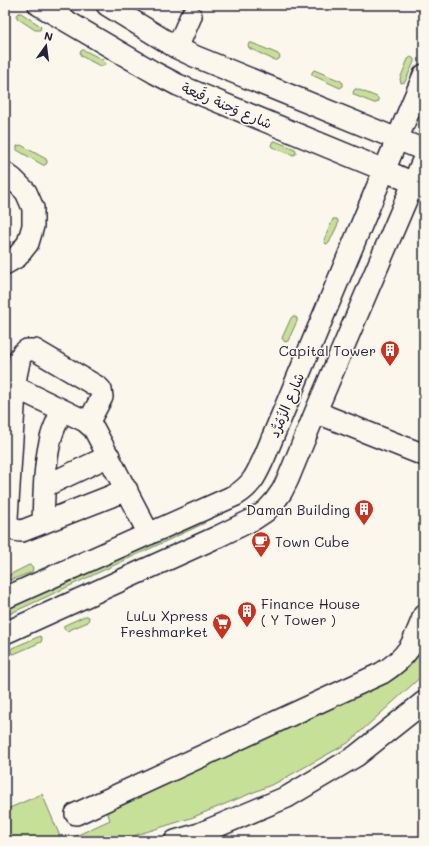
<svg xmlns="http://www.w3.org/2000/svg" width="429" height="846" font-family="Mali,'Playpen Sans Arabic',sans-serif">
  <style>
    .green { fill: #c6e097; stroke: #748169 }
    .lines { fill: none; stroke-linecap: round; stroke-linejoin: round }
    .minor-casing { stroke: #22223b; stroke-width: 24 }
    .minor { stroke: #fbf7ec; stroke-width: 21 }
    .labels { text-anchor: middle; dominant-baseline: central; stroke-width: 3; stroke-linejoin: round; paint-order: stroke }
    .street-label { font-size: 14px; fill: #22223b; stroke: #fbf7ec }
    .poi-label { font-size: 14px; fill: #22223b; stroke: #fbf7ec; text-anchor: end }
  </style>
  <rect width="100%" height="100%" fill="#fbf7ec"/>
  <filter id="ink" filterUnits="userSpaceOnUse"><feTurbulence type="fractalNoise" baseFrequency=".025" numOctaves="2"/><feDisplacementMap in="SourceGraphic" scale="8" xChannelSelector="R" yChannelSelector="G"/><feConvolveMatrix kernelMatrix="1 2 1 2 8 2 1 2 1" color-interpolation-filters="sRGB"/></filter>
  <g filter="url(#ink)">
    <path class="green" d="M19,13H21L39,25L41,27L40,30H35L17,18V15Z
      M249,43H252L278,54L280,57L279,59L277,60H274L249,48L248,45Z
      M82,50H84L103,60L105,62V64L103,66H100L81,56L80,52Z
      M411,57L414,59V62L405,82L401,83L400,79L408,59Z
      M314,70L341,81L343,83V86L340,88L338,87L312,75V72Z
      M355,89H357L377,97L379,100L378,102L376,103H374L354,95L353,92Z
      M273,141H275L295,149L296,151V154L293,155L272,147L271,145Z
      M21,145L46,159L47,161V163L45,165H43L17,150V146Z
      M333,219H337L338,221V224L329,243L326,244L324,240Z
      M293,316L297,318V321L288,341L285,342L284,341L282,338L291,318Z
      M201,515L205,523L5,616V604Z
      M29,565L32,566L33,568L32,572L11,580L8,579L7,577L9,575Z
      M85,616H87L89,617L88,622L67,631L64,629V626L65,625Z
      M424,633V674L348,743L276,783L191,818L117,841H65L110,820L107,811L388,674Z
      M40,636L42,639L41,642L14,654L11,653V650L12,648L38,637Z
      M42,794L62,841H5V810Z"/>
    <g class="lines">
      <g class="minor-casing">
        <path id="minor" d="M39,5L155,73L178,85L384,170L424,188
          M107,5L177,48L194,56L424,150
          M177,48L191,16
          M5,173L13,179L26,192L33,208V226L28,243L17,257L5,264
          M15,387L85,421L94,429L149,534
          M316,411L328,417L424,455
          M88,423L102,397L101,390L98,387L35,350H27L23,353L20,357L16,376L7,518C8,527 13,531 22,531L127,490
          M45,486L109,456
          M43,523C44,496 44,468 50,442C52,431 58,420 62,410
          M5,598L236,495C253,484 256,475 264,458L424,75
          M5,633L217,537L254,519L266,511L275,501L282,491L288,479L316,411L424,158
          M76,814L382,673C409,656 413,644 424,615
          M175,841L199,834L287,797L356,756L424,702"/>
      </g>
      <use href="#minor" class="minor"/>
    </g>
  </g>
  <defs>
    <g id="building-pin" transform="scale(1)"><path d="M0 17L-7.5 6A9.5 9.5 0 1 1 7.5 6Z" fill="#c8321e" stroke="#fbf7ec"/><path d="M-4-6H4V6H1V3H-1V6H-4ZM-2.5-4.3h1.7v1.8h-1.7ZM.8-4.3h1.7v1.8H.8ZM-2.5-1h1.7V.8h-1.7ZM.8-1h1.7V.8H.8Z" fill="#fff"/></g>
    <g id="cafe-pin" transform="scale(1)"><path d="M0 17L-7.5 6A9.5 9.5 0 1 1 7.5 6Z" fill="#c8321e" stroke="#fbf7ec"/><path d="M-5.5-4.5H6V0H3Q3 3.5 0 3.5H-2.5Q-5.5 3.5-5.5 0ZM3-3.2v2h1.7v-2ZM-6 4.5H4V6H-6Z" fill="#fff"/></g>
    <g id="supermarket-pin" transform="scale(1)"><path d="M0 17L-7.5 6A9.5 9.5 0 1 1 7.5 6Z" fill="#c8321e" stroke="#fbf7ec"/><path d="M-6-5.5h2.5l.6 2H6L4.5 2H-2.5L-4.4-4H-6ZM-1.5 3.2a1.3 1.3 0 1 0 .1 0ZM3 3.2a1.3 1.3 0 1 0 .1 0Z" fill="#fff"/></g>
  </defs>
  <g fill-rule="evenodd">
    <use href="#building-pin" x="390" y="350"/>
    <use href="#building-pin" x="364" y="509"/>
    <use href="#cafe-pin" x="261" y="541"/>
    <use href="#building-pin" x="247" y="611"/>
    <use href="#supermarket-pin" x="222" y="623"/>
  </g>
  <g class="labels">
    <g class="street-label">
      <text transform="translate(227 105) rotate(23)">شارع وَجنة رقَيعة</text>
      <text transform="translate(286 405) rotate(-67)">شارع الزُمُرُّد</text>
    </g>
    <g class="poi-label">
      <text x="376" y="350">Capital Tower</text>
      <text x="350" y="509">Daman Building</text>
      <text x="275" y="541" text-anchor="start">Town Cube</text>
      <text x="261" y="603" text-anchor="start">Finance House<tspan x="261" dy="16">( Y Tower )</tspan></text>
      <text x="208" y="615">LuLu Xpress<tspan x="208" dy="16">Freshmarket</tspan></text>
    </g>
  </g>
  <rect width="429" height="846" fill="none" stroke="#fbf7ec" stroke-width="20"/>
  <rect x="10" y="10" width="409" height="826" fill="none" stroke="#22223b" stroke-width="1.5" filter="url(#ink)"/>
  <g transform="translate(46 46) rotate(14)" stroke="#fbf7ec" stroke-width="3" paint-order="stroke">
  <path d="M0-3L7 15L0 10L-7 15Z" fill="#22223b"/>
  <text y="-6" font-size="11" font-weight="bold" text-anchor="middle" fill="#22223b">N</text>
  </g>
</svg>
